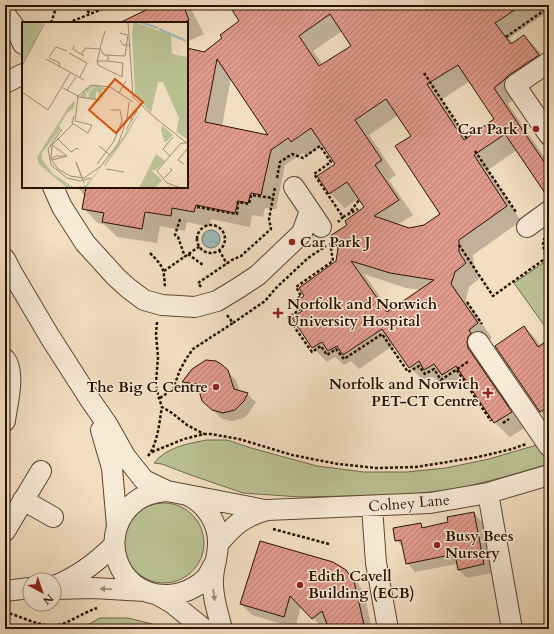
<svg xmlns="http://www.w3.org/2000/svg" width="554" height="634" font-family="Cardo,serif">
  <style>
    .green { fill: #bac193; stroke: #72684a }
    .water { fill: url(#water-ripples); stroke: #6e776f }
    .shadow { fill: #0003; fill-rule: evenodd }
    .building { fill: url(#building-hatch); stroke: #2a1000; fill-rule: evenodd }
    .lines { fill: none; stroke-linecap: round; stroke-linejoin: round }
    .minor-casing { stroke: #5c4430; stroke-width: 22 }
    .path { stroke: #2a1000; stroke-width: 2.5; stroke-dasharray: 3 2; stroke-linecap: butt }
    .minor { stroke: #f7ead7; stroke-width: 20 }
    .oneway { fill: #9b8876 }
    .poi-dot { fill: #8f2418; stroke: #f7ead7; stroke-width: 1.5 }
    .labels { text-anchor: middle; dominant-baseline: central; stroke-width: 3; stroke-linejoin: round; paint-order: stroke }
    .poi-label { font-size: 15px; font-weight: bold; fill: #2a1000; stroke: #f7ead7; text-anchor: start }
    .street-label { font-size: 15px; fill: #2a1000; stroke: #f7ead7 }
    .inset-river { fill: none; stroke: #9cbbb9; stroke-width: 2 }
    .inset-road { fill: none; stroke: #a28c74; stroke-width: 1 }
    .view { fill: #d5520b; fill-opacity: 0.15; stroke: #d5520b; stroke-width: 2 }
    .inset-edge { fill: none; stroke: #2a1000; stroke-width: 2 }
  </style>
  <defs>
    <pattern id="water-ripples" width="26" height="14" patternUnits="userSpaceOnUse"><rect width="26" height="14" fill="#9cbbb9"/><path d="M2 4q2-2 4 0t4 0M15 11q2-2 4 0t4 0" fill="none" stroke="#87a09d"/></pattern>
    <pattern id="building-hatch" width="6" height="6" patternUnits="userSpaceOnUse"><rect width="6" height="6" fill="#e09a8c"/><path d="M-1 1l2-2M0 6l6-6M5 7l2-2" fill="none" stroke="#b67c70"/></pattern>
  </defs>
  <rect width="100%" height="100%" fill="#f2dec1"/>
  <filter id="stains"><feTurbulence type="fractalNoise" baseFrequency=".005" numOctaves="4"/><feColorMatrix values="0 0 0 0 .2 0 0 0 0 .09 0 0 0 0 .02 0 0 0 .5 -.17"/></filter>
  <radialGradient id="worn" r=".72"><stop offset=".6" stop-color="#630" stop-opacity="0"/><stop offset="1" stop-color="#630" stop-opacity=".3"/></radialGradient>
  <path class="green" d="M549,259V332L514,283Z
    M206,440H227L251,448L317,466L364,472H407L446,468L489,459L540,444L549,458V464L504,477L457,489L402,495L300,497L243,493L188,474L162,464L154,463C167,447 187,444 206,440Z
    M124 543a40 40 0 1 1 80 0a40 40 0 1 1-80 0Z
    M100,618H128L160,626L164,629H80Z"/>
  <path class="water" d="M202 239a9 9 0 1 1 18 0a9 9 0 1 1-18 0Z"/>
  <path class="shadow" d="M147,5H189L204,34L187,42V23H121L149,9Z
    M230,5H549V11L509,38L513,43L524,36L539,51L549,65L519,95L508,104L549,164V194L517,150L488,170L521,221L473,255L474,268L480,278L469,287L466,300L492,338L483,345L526,427L510,437L495,423L468,382L457,389L448,380L440,384L433,377L424,382L410,367L394,345L359,369L351,361L344,365L335,357L327,362L313,348L303,311L306,297L336,262L349,225L365,208L359,198L345,208L330,193L336,164L323,145L306,156L303,153L285,165L276,209L265,208L263,217L252,215L250,227L211,219L209,227L187,222L185,231L160,226L157,243L117,237L105,225L98,223L83,208L85,196L77,187H187V49L204,53L223,38L241,21ZM342,31L352,46L323,65L313,51ZM231,78L271,136L222,126ZM470,81L496,119L467,139L441,100ZM398,115L412,136L442,215L425,226L409,229L397,225L413,215L389,180L396,175L369,135ZM364,274L406,288L421,290L390,311Z
    M524,327L535,338L541,346L549,341V420L540,411Z
    M227,371L236,380L240,392L247,394L256,402L248,414L244,418L232,421L222,419L212,409L200,391L191,390L183,382Z
    M474,513L482,522L492,573L467,578L458,569L457,564L415,572L407,563L404,548L396,540L420,524L425,528L449,523Z
    M346,570L357,582L364,593L372,629H324L301,606L295,628L252,615L241,604Z"/>
  <path class="building" d="M146,5H183L189,20L182,23H119L148,9Z
    M229,5H522L495,23L511,44L524,35L539,55L509,75L504,80L494,88L549,169V199L505,134L474,155L507,206L459,240V252L466,263L455,272L451,284L478,323L469,330L471,333L468,337L467,342L468,348L512,412L494,423L456,366L442,375L434,364L424,370L419,361L409,368L382,329L343,355L337,346L328,351L322,342L312,348L292,318L302,311L296,302L304,296L299,288L336,261L338,248L330,236L347,225L345,221L364,207L347,182L329,194L317,176L335,164L311,128L291,142L288,138L271,150L261,195L251,193L248,203L238,201L235,213L196,205L194,212L172,208L171,216L145,212L142,229L102,222L104,213L82,209L86,187H187V48L204,52L222,38L220,35L239,21ZM330,14L351,46L319,66L299,36ZM217,59L268,135L205,122ZM458,65L494,119L464,140L427,84ZM386,99L411,136L395,146L440,214L424,225L409,228L374,216L399,200L375,165L382,160L355,120ZM351,261L390,273L434,280L387,312Z
    M524,326L538,347L549,339V406L540,412L495,346Z
    M206,360L216,361L221,364L228,370L234,389L248,393L244,401L235,410L223,413L212,410L202,401L197,384L182,382L192,369Z
    M474,512L484,564L458,570L455,554L406,564L401,540L395,541L393,528L421,523L422,528L448,522L447,517Z
    M260,541L333,562L346,570L354,581L365,629H329L322,611L312,619L290,596L284,617L240,604Z"/>
  <g class="lines">
    <g class="minor-casing">
      <path id="minor" d="M5,14L16,29L23,44
        M549,62L515,85L549,135
        M5,83L23,74
        M53,187L62,207L85,243L116,277L128,288L144,300L162,305L195,307L217,301L240,287L258,275L302,233L310,211
        M294,187L321,227
        M527,227L549,211
        M5,259L11,271L50,337L91,401L107,424L125,456L144,480L167,491
        M478,342L549,446
        M5,359C16,373 7,404 5,421
        M101,430L112,468L117,526
        M488,493L512,629
        M189,496C206,504 219,524 218,544C218,556 213,568 213,580C212,597 218,613 222,629
        M23,500L53,517
        M372,507L376,563L388,629
        M5,531L41,471
        M219,543C233,526 244,516 267,510L430,503L488,493L549,475
        M216,561C213,566 210,572 207,577C197,588 181,595 166,595C115,595 96,531 136,501C145,494 156,492 167,491L265,510
        M54,586C78,577 96,563 114,545
        M54,589L93,588L145,591
        M5,591L30,588
        M158,595L172,603L204,629"/>
    </g>
    <path class="path" d="M79,5L90,13
      M51,23L57,5
      M68,23L112,5
      M506,37L549,7
      M424,73L468,140
      M475,151L516,212
      M277,178L280,162L292,154L303,158L320,146L331,162L314,174L343,217L338,222
      M197,207L237,214L238,202L249,204L251,195L273,198
      M348,215L359,200
      M343,217L358,209
      M180,219L175,235L178,237L185,257
      M197 239a14 14 0 1 1 28 0a14 14 0 1 1-28 0Z
      M330,243L333,261L296,287L301,296L294,301L299,310L288,318L312,352L321,346L327,355L336,349L344,359L382,334L408,372L419,366L425,374L434,369L441,380L469,361
      M459,245L493,296L546,258L543,245L544,239L546,238
      M219,250L227,264
      M150,253C164,267 164,269 165,288
      M188,254L203,265
      M164,271L200,246
      M201,287L198,283L232,260L241,256L271,229L269,219L275,187
      M467,302L482,324
      M227,315L233,323L265,301L276,288L308,258L326,246
      M157,322L156,334L158,357L156,382L158,395L162,407L172,413L187,425L204,434
      M457,370L491,421
      M160,398L173,389L180,370L186,359L193,349L233,323
      M503,423L509,419
      M152,452L184,439L204,434H211L239,439L292,455L338,464L376,468L416,467L478,457L512,449L526,444
      M148,456C158,443 159,423 162,407
      M273,529L329,544
      M5,612C24,617 46,631 65,623C76,618 86,612 97,608"/>
    <use href="#minor" class="minor"/>
  </g>
  <defs><path id="oneway-solid" d="M-6-.8H1V-3.2L6.5 0L1 3.2V.8H-6Z"/></defs>
  <g class="oneway">
    <use href="#oneway-solid" transform="translate(106 589) rotate(-177)"/>
    <use href="#oneway-solid" transform="translate(214 595) rotate(82)"/>
  </g>
  <g class="poi-dot">
    <circle cx="536" cy="129" r="4"/>
    <circle cx="292" cy="242" r="4"/>
    <path d="M276 307h4v4h4v4h-4v4h-4v-4h-4v-4h4z"/>
    <circle cx="216" cy="387" r="4"/>
    <path d="M486 387h4v4h4v4h-4v4h-4v-4h-4v-4h4z"/>
    <circle cx="437" cy="545" r="4"/>
    <circle cx="300" cy="585" r="4"/>
  </g>
  <g class="labels">
    <g class="poi-label">
      <text x="528" y="129" text-anchor="end">Car Park I</text>
      <text x="300" y="242">Car Park J</text>
      <text x="287" y="304">Norfolk and Norwich<tspan x="287" dy="17">University Hospital</tspan></text>
      <text x="479" y="384" text-anchor="end">Norfolk and Norwich<tspan x="479" dy="17">PET-CT Centre</tspan></text>
      <text x="208" y="387" text-anchor="end">The Big C Centre</text>
      <text x="445" y="536">Busy Bees<tspan x="445" dy="17">Nursery</tspan></text>
      <text x="308" y="576">Edith Cavell<tspan x="308" dy="17">Building (ECB)</tspan></text>
    </g>
    <g class="street-label">
      <text transform="translate(409 503) rotate(-5)">Colney Lane</text>
    </g>
  </g>
  <g transform="translate(22 22)">
    <rect width="166" height="166" fill="#f2dec1"/>
    <path d="M0,0H21L12,22L0,41ZM112,0L149,13L150,32L166,35V98L154,111L157,96L141,60H136L129,91L113,73L110,10ZM70,63L84,65H80L85,67L80,68L81,76H76L77,70H74V77L66,76L68,69L73,64L67,68L66,72L63,68L65,76L58,75L62,68ZM134,132L143,139L134,148H129L140,158L133,166H117Z" fill="#bac193"/>
    <path d="M53,78L52,86L46,90L37,104L39,106L20,131V137L31,152L51,165L63,164L80,144L64,166H45L17,142L15,135L47,84ZM121,85L103,116L83,144L82,143ZM166,98V118L155,110ZM140,103L151,113L143,121L139,109Z" fill="#bac193"/>
    <path class="inset-river" d="M118,0L136,6M137,7L164,19"/>
    <path class="inset-road" d="M106,0L111,75L131,94L166,122M83,9L78,26L82,33L103,34L106,13L98,11M98,18L101,23H109M52,24L51,27L62,34M78,28L75,39H86M47,31L65,41L58,55M60,32L63,26L78,27M27,35L34,25L45,29M27,36L38,41L37,44M24,37L62,58M75,39L76,43L100,55L101,41L86,39V33M0,44L23,0M41,66L56,74M45,68L54,55M0,70L26,88L48,51M97,71L104,59M56,75L78,78M52,94L50,101L66,111L70,103L53,99M53,99L56,74L69,63L88,65L111,80M40,107L26,127L29,143L45,156L58,159L69,156M104,108L115,89L110,92L109,99M35,116L49,130L55,126L57,128M30,123L51,102M77,124L88,133M44,133L30,123L29,137L36,147L48,154L62,156M148,134L141,127L151,115M29,137L34,134H45L30,138M75,142L92,119L100,99L98,88H88M162,142L156,138L166,126M84,147L102,150M60,156L54,140L62,161M62,156L78,145L96,122L105,97L107,80M141,157L150,148L148,146M159,166L145,161L135,149L159,121H164"/>
    <path class="view" d="M93,57L121,80L94,111L67,88Z"/>
    <rect width="166" height="166" class="inset-edge"/>
  </g>
  <rect width="554" height="634" fill="none" stroke="#f2dec1" stroke-width="20"/>
  <rect x="6" y="6" width="542" height="622" fill="none" stroke="#2a1000" stroke-width="2"/>
  <rect x="10" y="10" width="534" height="614" fill="none" stroke="#2a1000"/>
  <g transform="translate(42 592) rotate(140)"><circle r="19" fill="#f7ead7" stroke="#a59381"/>
  <path d="M0-3L7 15L0 10L-7 15Z" fill="#8f2418"/>
  <text y="-6" font-size="11" font-weight="bold" text-anchor="middle" fill="#2a1000">N</text>
  </g>
  <rect width="100%" height="100%" filter="url(#stains)"/>
  <rect width="100%" height="100%" fill="url(#worn)"/>
</svg>
